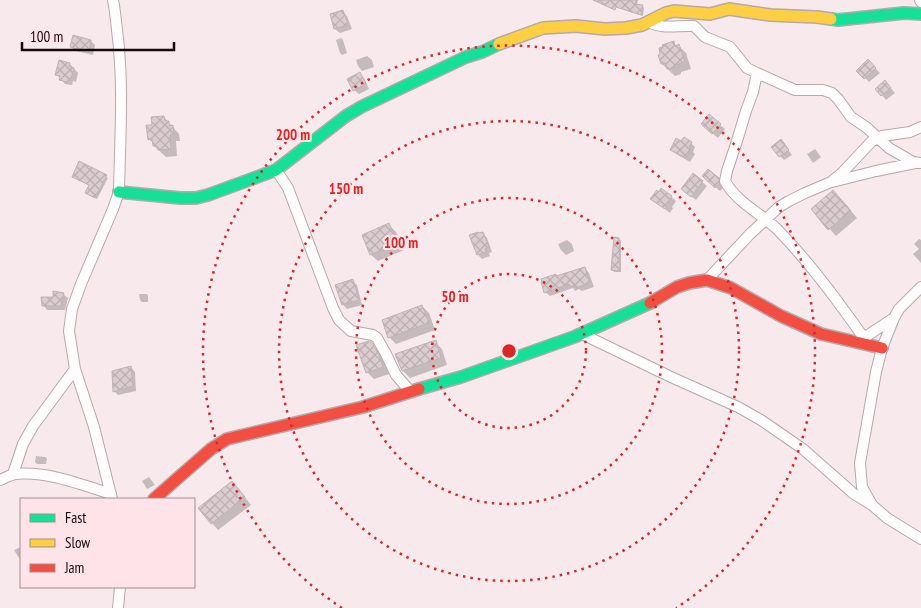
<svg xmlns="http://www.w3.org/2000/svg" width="921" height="608" font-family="'PT Sans Narrow',sans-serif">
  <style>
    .shadow { fill: #0003 }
    .building { fill: url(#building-cross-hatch); stroke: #c0b3b6 }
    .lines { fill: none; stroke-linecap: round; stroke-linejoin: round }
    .street-casing { stroke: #b5a9ab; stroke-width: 12 }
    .fast-casing { stroke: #b5a9ab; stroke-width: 14 }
    .slow-casing { stroke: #b5a9ab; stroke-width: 14 }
    .jam-casing { stroke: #b5a9ab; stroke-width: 14 }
    .street { stroke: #fefcfc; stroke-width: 10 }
    .fast { stroke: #16e098; stroke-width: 11 }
    .slow { stroke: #ffcf43; stroke-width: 11 }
    .jam { stroke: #f24e42; stroke-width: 11 }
    .ring { fill: none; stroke: #d62828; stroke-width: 2.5; stroke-dasharray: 2.5 5 }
    .centre { fill: #d62828; stroke: #fee4e9; stroke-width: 2.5 }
    .ring-label { font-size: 15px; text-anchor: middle; font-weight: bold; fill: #d62828; stroke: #fee4e9; stroke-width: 4; stroke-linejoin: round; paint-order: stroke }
  </style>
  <defs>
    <pattern id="building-cross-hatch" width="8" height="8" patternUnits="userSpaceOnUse" patternTransform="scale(1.25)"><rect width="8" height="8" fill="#dbcdcf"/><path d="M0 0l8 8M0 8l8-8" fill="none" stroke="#bbafb1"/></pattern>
  </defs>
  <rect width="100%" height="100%" fill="#f8eaec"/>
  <path class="shadow" d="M624,0H638L637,5L642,6L644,8L643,16L624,10L622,8Z
    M343,12L347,16L352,29L340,33L335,29L331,15Z
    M341,38L343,40L347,53L342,55L340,53L336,40Z
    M91,41L95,45L93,55L76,51L71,47Z
    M673,43L677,46H679L686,53L691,69L681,72V74L675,76L662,64Z
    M367,56L372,60L374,67L362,71L358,66L356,60Z
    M60,61L70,64L78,73L76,82L73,81L72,85L65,84L57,75Z
    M868,61L880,73L869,82L858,71Z
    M360,74L364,78L369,89L359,94L354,90Z
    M889,86L895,93L886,100L877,89Z
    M164,117L179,134L180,141H176L177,156L166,157L154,146V144L149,139L153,126Z
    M720,125L725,129L718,138L707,129Z
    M781,141L792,155L784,160L780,156Z
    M682,143H691L695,147L693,152L695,154L690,162L676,154L672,150Z
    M815,149L821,157L813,163L807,154Z
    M80,163L108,178L97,199L88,194L90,185L73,177Z
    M708,170L722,184L723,188L720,191L704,176Z
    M702,182L707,186L696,200L687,193Z
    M671,197L676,201L672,207L673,208L670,213L652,199Z
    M840,198L857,218L836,236L812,209Z
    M389,225L396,232L404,250L378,261L371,255L363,236Z
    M483,233L487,238L492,252L489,253L490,256L482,259L478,255L471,236Z
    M619,239L621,241V272H614L612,270Z
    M919,239L921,240V263L913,254L919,249L914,244Z
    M567,240L572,244L574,251L566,255L561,250L558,244Z
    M585,268L589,273L594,287L582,291L579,289L575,291L573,288L550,296L545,292L557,277Z
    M352,281L357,285L362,305L347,309L343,305Z
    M63,294L68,298L65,310H47L43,305Z
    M139,294H146L148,295V302H142L140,300Z
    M422,306L429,313L435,330L396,344L389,337Z
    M435,342L442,349L447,365L410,378L403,371Z
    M371,344L378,351L385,363L389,374L374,379L367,372Z
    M131,367L135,372L136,391L118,395L114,391Z
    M36,456L45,457L47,458L46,464H37L35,462Z
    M149,477L155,485L147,489L142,481Z
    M239,489L251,505L218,530L212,523Z
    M21,547V557L19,558L14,550Z"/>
  <path class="building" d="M593,0H636L635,4L643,5L641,15L616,7L615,10Z
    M343,10L348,25L334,29L330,14Z
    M73,35L91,40L89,52L70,47Z
    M674,41L675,46L679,44L685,62L675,65V67L667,69L665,63L661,64L658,55L660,54L659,48L663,47L662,45Z
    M868,59L876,68L864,79L856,71Z
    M59,60L70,63L69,66L74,68L71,78H69L67,82L59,80L60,76L55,75Z
    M360,72L366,84L353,91L347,79Z
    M885,80L891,88L881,96L875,89Z
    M709,114L721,124L712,134L701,124Z
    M164,116L165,121H169V126L173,125L174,134L170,135L171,149L158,150L157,146H153L152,139L148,140L146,125H152L151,117Z
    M684,137L692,142L689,147L691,149L686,158L670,150L676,138L681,141Z
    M781,139L789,150L779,157L771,147Z
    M79,161L107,175L95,198L85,193L89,185L72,177Z
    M708,169L719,178V184L715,188L702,176Z
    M693,173L703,181L691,197L681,189Z
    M661,188L672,196L668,202L669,203L665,209L650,199L657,190L659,192Z
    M833,190L851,211L828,230L811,209Z
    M389,223L398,243L370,255L362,235Z
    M478,232L479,233L483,232L489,247L485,249L486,252L477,255L469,235Z
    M614,237L619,238L620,271L611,270Z
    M585,267L590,283L576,288L575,285L570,287L569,284L544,293L541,282H542L541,279L556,274V276Z
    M353,279L359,300L342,305L335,285Z
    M53,291L64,293L61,306H42L41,297H53Z
    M422,305L429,323L388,338L382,320Z
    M436,340L441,358L402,371L395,354Z
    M369,341L372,343L379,355L383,367L366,373L356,345Z
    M131,366L133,386L113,392L112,371Z
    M232,481L245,497L211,524L198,508Z"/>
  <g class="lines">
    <g class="street-casing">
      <path id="street" d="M920,0L921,2
        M648,22C664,30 677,25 694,26L705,37L730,47L747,68L757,73L795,90H823L832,93L838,99L851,117L866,127L889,148L913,162L921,163
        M757,73L753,92L746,111L736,144L727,171L725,181C737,203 761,213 778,230C810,263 837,300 864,338
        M276,170L288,188L333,308L339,320L351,331L373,335L377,338L386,354L396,375L410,391
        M832,182L876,171L915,163
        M707,280L750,234L779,207L789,201L805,193L831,182L841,174L872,141L882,136L910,132L921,127
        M921,287L899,309L894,318L882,348L876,372L860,463L862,487L872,505L887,518L921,539
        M582,334L671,377L738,407L761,420L803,449L854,494L872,505
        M859,341L894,318
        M13,474L23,444L33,426L75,369
        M0,480C5,478 10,475 15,474C47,471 80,484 111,494
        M112,499L94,427L75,369L69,331L72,309L81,284L113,209L119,192C120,138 124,83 117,30C116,20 115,10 113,0
        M118,608L120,587"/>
    </g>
    <g class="fast-casing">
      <path id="fast" d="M831,19L838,20L904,13L921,14
        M119,192L180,198H196L208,195L276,170L346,116L361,107L466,57L482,52L499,44
        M419,389L461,377L574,337L650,303"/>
    </g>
    <g class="slow-casing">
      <path id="slow" d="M499,44L543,28L576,26L605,29L626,28L642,25L666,13L674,11L710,14L729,9L770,15L817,17L831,19"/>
    </g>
    <g class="jam-casing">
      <path id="jam" d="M650,303L677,287L689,283L707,280L731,288L781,316L821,334L882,348
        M154,499L211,449L227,439L363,407L419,389"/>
    </g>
    <use href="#street" class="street"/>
    <use href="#fast" class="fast"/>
    <use href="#slow" class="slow"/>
    <use href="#jam" class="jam"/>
  </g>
  <g class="ring">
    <circle cx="509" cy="351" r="77"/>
    <circle cx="509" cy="351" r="153"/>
    <circle cx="509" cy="351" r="230"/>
    <path d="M342 608A306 306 0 1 1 676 608"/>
  </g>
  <circle cx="509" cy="351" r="8" class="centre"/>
  <g class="ring-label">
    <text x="293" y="140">200 m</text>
    <text x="346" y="194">150 m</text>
    <text x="401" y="248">100 m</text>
    <text x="455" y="302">50 m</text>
  </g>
  <rect x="20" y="498" width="175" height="90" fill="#fee4e9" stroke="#a18c91"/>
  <rect x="30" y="514" width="25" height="8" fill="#16e098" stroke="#a18c91"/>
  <text x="65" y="523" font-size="15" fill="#16090c">Fast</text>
  <rect x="30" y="539" width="25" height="8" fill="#ffcf43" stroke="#a18c91"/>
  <text x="65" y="548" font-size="15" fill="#16090c">Slow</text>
  <rect x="30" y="564" width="25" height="8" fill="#f24e42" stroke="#a18c91"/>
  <text x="65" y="573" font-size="15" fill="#16090c">Jam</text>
  <path d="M22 42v8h152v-8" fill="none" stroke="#16090c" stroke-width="2.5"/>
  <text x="30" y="42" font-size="15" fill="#16090c" stroke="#fee4e9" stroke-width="4" paint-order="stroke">100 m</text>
</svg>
